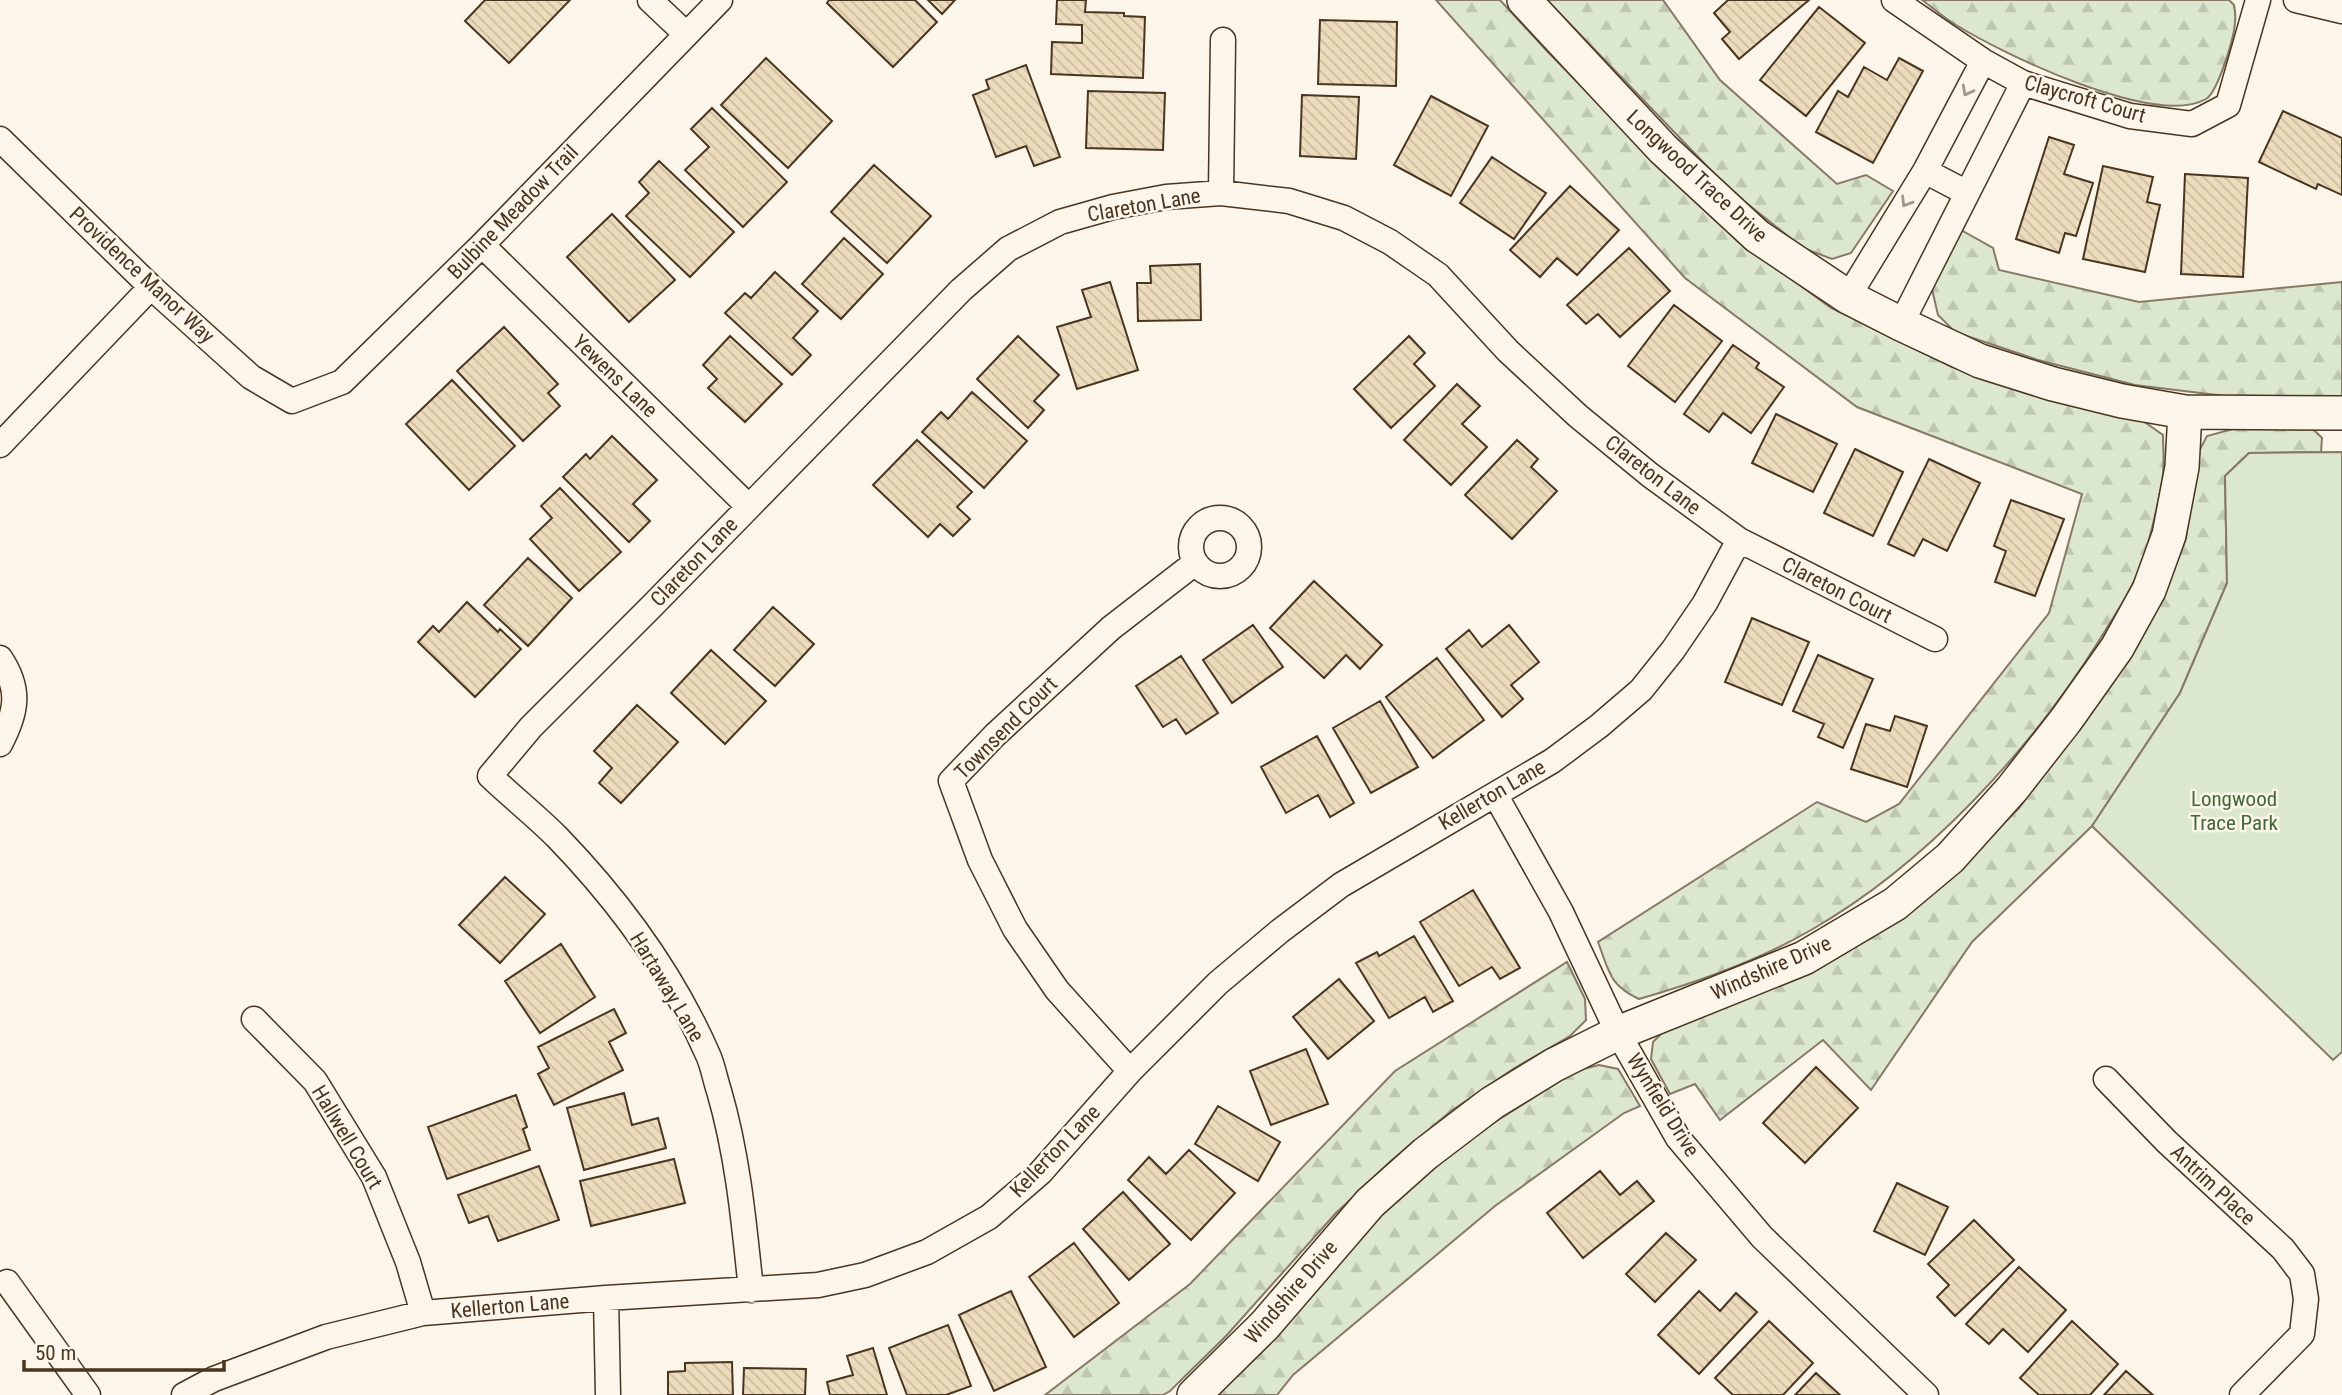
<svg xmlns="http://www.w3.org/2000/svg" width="2342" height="1395" font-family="'Roboto Condensed',sans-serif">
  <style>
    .forest { fill: url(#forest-firs); stroke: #887966; stroke-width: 2 }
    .park { fill: #dce7d0; stroke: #887966; stroke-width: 2 }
    .building { fill: url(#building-back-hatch); stroke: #4a3520; stroke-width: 2 }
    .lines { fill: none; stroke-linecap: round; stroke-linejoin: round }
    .street-casing { stroke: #4a3520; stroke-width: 27 }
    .secondary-casing { stroke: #4a3520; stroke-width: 36 }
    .street { stroke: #fbf6e9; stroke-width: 24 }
    .secondary { stroke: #fbf6e9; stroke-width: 33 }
    .oneway { stroke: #a29684 }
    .labels { text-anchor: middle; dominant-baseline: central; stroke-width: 5; stroke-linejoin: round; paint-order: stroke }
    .street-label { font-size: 21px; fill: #4a3520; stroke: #fbf6e9 }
    .park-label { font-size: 21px; fill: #436837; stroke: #fbf6e9 }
  </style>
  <defs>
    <pattern id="forest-firs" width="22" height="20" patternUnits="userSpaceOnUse" patternTransform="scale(1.75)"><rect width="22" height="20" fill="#dce7d0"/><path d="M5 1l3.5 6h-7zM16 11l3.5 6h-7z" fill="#bec7b2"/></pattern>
    <pattern id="building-back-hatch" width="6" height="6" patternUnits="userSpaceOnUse" patternTransform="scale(1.75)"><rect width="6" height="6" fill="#ecdcbc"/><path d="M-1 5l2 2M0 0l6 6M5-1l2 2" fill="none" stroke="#ccbda1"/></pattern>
  </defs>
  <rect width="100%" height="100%" fill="#fbf6e9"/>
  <path class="forest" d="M1436,0H1500L1546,50L1675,182L1760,256L1831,308L1952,367L2049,400L2143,421L2163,435C2163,450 2165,467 2162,482C2158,505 2149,543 2141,565C2131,591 2115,615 2100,639C2031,750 1925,865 1811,930C1758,961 1698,982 1639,999C1609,985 1609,971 1598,942L1817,802L1866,822L1899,804L2049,613L2082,494L1857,407L1685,278Z
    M1547,0H1663L1720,80L1837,184L1866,175L1893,191L1851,253L1832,259L1803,248L1730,190Z
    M1922,0H2229L2234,5C2235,10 2236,15 2235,21C2235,35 2218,92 2206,99C2155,128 2003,54 1956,25C1944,18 1933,8 1922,0Z
    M1961,230L1993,248L1999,270L2139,302L2342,282V396H2225L2135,385L2038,360L1955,332L1938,315L1932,289Z
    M2233,429H2313L2322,438L2321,452L2249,453L2225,476L2227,583L2180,693L2092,826L1972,942L1871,1090L1823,1040L1720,1120L1695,1084L1670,1094L1651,1059L1653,1042L1670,1025L1876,932L1941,887L2019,808L2137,647L2167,588L2186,538L2197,455L2207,436Z
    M1567,962L1585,999L1586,1020L1570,1036L1513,1069L1451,1111L1391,1161L1335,1214L1227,1335L1170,1391L1163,1395H1045L1190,1284L1395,1071Z
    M1599,1065L1618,1069L1640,1106L1624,1113L1495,1206L1293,1375L1277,1395H1210L1390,1203L1451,1150L1575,1071Z"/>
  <path class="park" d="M2342,452V1052L2333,1060L2092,826L2180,693L2227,583L2225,476L2249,453Z"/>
  <path class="building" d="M485,0H570L509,63L465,21Z
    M829,0H915L937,22L893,67L827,3Z
    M928,0H955L942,14Z
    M1057,0H1086L1085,12L1124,13V16L1145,17L1143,78L1051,74L1052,42L1082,43V25L1056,24Z
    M1728,0H1809L1739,59L1722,39L1730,32L1714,13Z
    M1819,7L1865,43L1806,116L1760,80Z
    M1320,20L1397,22L1396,86L1318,84Z
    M766,58L832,121L788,168L721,105Z
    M1899,58L1923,71L1873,163L1816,132L1838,91L1848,97L1864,67L1887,80Z
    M1026,65L1060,157L1034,166L1026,146L996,157L973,95L989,89L986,80Z
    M1088,91L1165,93L1163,150L1086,148Z
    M1302,95L1359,97L1356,159L1300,156Z
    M1431,96L1488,126L1451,196L1394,165Z
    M712,108L787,182L743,227L685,170L709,147L691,129Z
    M2283,111L2342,138V195L2318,184L2316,189L2259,162Z
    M2049,137L2074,145L2064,174L2093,183L2076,236L2065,233L2059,253L2016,239Z
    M1492,157L1546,193L1514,239L1460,203Z
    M659,161L734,232L690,277L626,216L649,193L639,182Z
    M874,165L931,216L887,263L831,212Z
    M2103,166L2153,177L2147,202L2160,205L2145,272L2083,259Z
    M2185,174L2248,178L2243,277L2181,274Z
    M1570,186L1619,230L1577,275L1557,258L1540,277L1510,250Z
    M612,214L675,280L629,322L567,257Z
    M844,238L883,274L841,319L802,284Z
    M1629,248L1670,291L1620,337L1598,314L1586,324L1567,305Z
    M1200,264L1201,320L1138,321L1137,283H1151L1150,266Z
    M775,272L818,311L793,338L811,355L792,375L725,313L745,293L751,298Z
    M1110,282L1138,370L1077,389L1057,327L1091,317L1082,290Z
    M1674,305L1722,341L1675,402L1628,366Z
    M504,327L558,384L548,393L560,406L523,441L457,371Z
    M730,336L782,384L745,422L708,388L717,379L703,365Z
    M1018,336L1059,375L1034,401L1044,410L1028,428L977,379Z
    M1409,336L1425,353L1414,364L1435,386L1391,428L1354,389Z
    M1733,345L1759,363L1756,368L1784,387L1751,433L1723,413L1709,432L1684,414Z
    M452,380L515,446L469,490L406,424Z
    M1457,384L1480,406L1462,424L1487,447L1451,485L1404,440Z
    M972,392L1027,441L984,488L922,432L941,412L948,419Z
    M1776,414L1837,444L1813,492L1752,463Z
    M612,436L657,480L633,504L650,521L629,542L563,477L586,454L590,459Z
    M917,440L972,492L957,507L970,519L953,536L940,524L928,537L873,485Z
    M1517,440L1538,459L1531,467L1557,491L1512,539L1465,495Z
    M1855,449L1903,472L1873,536L1824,513Z
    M1929,459L1980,483L1947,551L1923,539L1914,556L1888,544Z
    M560,488L621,552L579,591L530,539L552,518L541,506Z
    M2011,500L2064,519L2035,596L1995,582L2006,551L1994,546Z
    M528,558L572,598L528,646L484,605Z
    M1314,581L1382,645L1360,669L1346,655L1324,678L1270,628Z
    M467,602L498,632L500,629L521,649L475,697L418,642L433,626L439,632Z
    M773,607L814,644L775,686L734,650Z
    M1752,618L1809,642L1782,705L1725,682Z
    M1253,625L1283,667L1232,703L1203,660Z
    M1509,625L1539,662L1511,685L1523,699L1502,717L1446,649L1469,630L1482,647Z
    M711,650L766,701L725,744L671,693Z
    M1818,655L1873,679L1843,748L1818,737L1824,724L1793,711Z
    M1181,656L1218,713L1186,734L1176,719L1163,727L1136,686Z
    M1437,658L1484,720L1433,758L1386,697Z
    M1380,701L1418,767L1371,793L1333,728Z
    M637,705L678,742L621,803L599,783L612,768L594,751Z
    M1895,716L1927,726L1907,787L1851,769L1866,724L1890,731Z
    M1317,736L1354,803L1330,817L1318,795L1286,813L1261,767Z
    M505,877L545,914L500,963L459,925Z
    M1473,890L1520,968L1500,979L1492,967L1459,986L1420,922Z
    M1414,936L1453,1001L1433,1012L1425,997L1389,1018L1356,963L1377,952L1379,956Z
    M561,944L595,997L540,1033L505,981Z
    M1339,979L1374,1021L1328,1059L1293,1017Z
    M614,1009L626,1033L609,1042L623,1070L554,1105L538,1074L549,1068L538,1047Z
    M1306,1049L1328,1104L1271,1125L1250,1071Z
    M1816,1067L1858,1108L1805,1163L1763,1123Z
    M624,1093L632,1125L658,1118L666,1148L584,1170L567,1108Z
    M516,1095L527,1127L523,1129L530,1150L447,1179L428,1127Z
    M1218,1106L1280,1142L1258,1181L1195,1144Z
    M1189,1150L1235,1193L1191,1240L1128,1180L1149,1157L1166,1174Z
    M674,1159L685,1203L591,1226L580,1181Z
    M539,1166L559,1220L498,1241L488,1216L469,1223L458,1195Z
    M1600,1171L1620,1195L1637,1181L1654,1201L1583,1258L1547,1213Z
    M1897,1183L1948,1207L1925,1255L1874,1231Z
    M1123,1192L1170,1244L1129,1280L1083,1229Z
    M1974,1220L2014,1260L1955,1316L1937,1297L1949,1285L1928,1264Z
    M1666,1233L1696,1260L1655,1302L1626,1274Z
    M1074,1243L1119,1303L1074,1337L1029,1277Z
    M2019,1267L2066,1310L2028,1352L2003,1329L1989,1344L1966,1324Z
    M1011,1291L1046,1367L994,1391L959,1315Z
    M1699,1291L1720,1311L1736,1293L1757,1312L1699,1374L1658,1335Z
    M1769,1321L1813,1363L1783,1395H1733L1715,1378Z
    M2072,1321L2118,1364L2090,1395H2039L2020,1378Z
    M948,1325L971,1386L946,1395H907L889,1348Z
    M873,1348L887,1395H830L827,1382L853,1375L847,1356Z
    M732,1362L733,1395H668V1372L685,1371V1363Z
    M744,1368L806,1369L805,1395H743Z
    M2126,1371L2153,1395H2104Z
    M1816,1373L1840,1395H1795Z"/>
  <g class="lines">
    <g class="street-casing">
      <path id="street" d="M650,0L686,34
        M1894,0L1983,61L2023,83L2130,116L2192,124L2228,105L2258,0
        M2296,0L2342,11
        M0,139L151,287L251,377L292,401L342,382L482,245L720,0
        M1925,171L1967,193
        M1221,193L1223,40
        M482,245L748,506
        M1848,297L1925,171L1983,61
        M1901,324L2023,83
        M0,445L151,287
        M1191 547a29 29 0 1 1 58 0a29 29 0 1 1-58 0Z
        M0,658C21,689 17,712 0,744
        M1496,796L1561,912L1618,1033L1678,1138L1762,1237L1926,1395
        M254,1019L315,1081L374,1177L408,1262L423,1313
        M1130,1071L1057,990L1015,929L980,860L951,781L995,735L1111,628L1195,563
        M2106,1079L2167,1142L2283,1249L2302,1274L2306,1299L2302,1334L2242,1395
        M7,1282L88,1395
        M751,1290C744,1223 738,1156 719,1091C715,1079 713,1066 708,1055C673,975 618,900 557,837C536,816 512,797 490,776L531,727L653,605L961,290L1008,249L1060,222L1113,207L1166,197L1221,193L1289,201L1344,218L1390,242L1438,275L1508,351L1578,416L1650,475L1739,540L1935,639
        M606,1298L608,1395
        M184,1395L214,1379L326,1337L423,1313L606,1298L818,1285L865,1275L927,1252L989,1217L1040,1173L1130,1071L1218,983L1280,931L1341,885L1552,761L1599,726L1641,690L1673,650L1705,603L1739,540"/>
    </g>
    <g class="secondary-casing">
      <path id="secondary" d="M1524,0L1663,149L1757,236L1848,297L1901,324L1980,361L2053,384L2122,401L2185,412L2342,413
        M1194,1395L1265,1325L1370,1203L1425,1154L1492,1103L1554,1065L1618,1033L1804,958L1895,904L1950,858L2012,789L2066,720L2117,648L2149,590L2169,535L2182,467L2185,412"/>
    </g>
    <use href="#street" class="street"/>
    <use href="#secondary" class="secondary"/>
  </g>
  <defs><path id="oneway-chevron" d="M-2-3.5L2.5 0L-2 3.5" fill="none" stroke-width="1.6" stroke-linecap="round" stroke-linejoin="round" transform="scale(1.75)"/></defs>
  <g class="oneway">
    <use href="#oneway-chevron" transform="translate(1967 91) rotate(118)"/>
    <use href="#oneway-chevron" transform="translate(1906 202) rotate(121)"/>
  </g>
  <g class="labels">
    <g class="street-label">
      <text transform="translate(2085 99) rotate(16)">Claycroft Court</text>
      <text transform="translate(1697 176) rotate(43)">Longwood Trace Drive</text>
      <text transform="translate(1144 205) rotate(-10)">Clareton Lane</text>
      <text transform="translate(513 212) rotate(-46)">Bulbine Meadow Trail</text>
      <text transform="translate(142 275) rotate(43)">Providence Manor Way</text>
      <text transform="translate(615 376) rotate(44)">Yewens Lane</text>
      <text transform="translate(1653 475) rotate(38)">Clareton Lane</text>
      <text transform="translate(694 562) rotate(-46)">Clareton Lane</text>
      <text transform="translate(1837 590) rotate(27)">Clareton Court</text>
      <text transform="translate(1006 728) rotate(-45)">Townsend Court</text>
      <text transform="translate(1492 795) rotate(-30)">Kellerton Lane</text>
      <text transform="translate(1771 968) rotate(-24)">Windshire Drive</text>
      <text transform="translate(667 987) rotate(59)">Hartaway Lane</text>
      <text transform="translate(1663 1105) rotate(58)">Wynfield Drive</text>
      <text transform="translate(347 1137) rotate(59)">Hallwell Court</text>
      <text transform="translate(1055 1151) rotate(-46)">Kellerton Lane</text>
      <text transform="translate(2213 1185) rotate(43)">Antrim Place</text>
      <text transform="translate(1291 1292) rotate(-49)">Windshire Drive</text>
      <text transform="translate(510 1306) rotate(-5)">Kellerton Lane</text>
    </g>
    <g class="park-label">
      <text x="2234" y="799">Longwood<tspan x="2234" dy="24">Trace Park</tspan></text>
    </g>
  </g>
  <path d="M24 1360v10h200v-10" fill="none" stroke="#4a3520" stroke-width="3.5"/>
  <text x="35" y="1360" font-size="21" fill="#4a3520" stroke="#fbf6e9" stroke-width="5" paint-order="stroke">50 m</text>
</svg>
